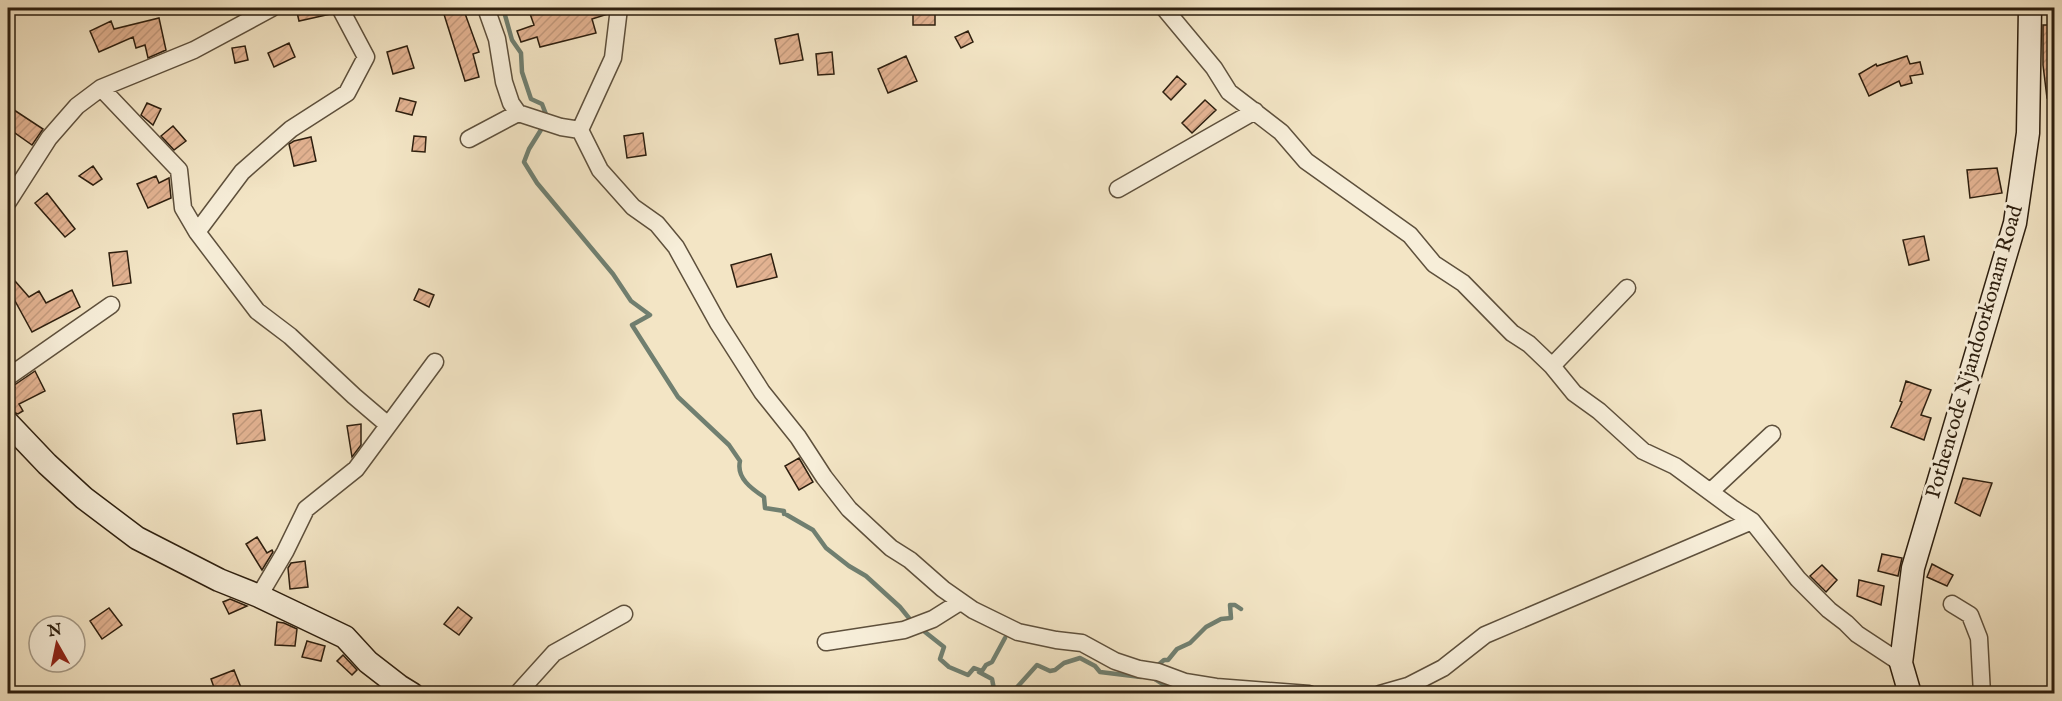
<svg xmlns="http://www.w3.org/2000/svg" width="2062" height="701" font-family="'IM FELL English',serif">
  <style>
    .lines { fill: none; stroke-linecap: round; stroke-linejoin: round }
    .stream { stroke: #707f70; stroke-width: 4.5 }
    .building { fill: url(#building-hatch); stroke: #2d1f0f; stroke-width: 1.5 }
    .street-casing { stroke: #5e503c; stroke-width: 19 }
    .secondary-casing { stroke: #2d1f0f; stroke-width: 25 }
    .street { stroke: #f7eed9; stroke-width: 16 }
    .secondary { stroke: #f7eed9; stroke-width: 22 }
    .labels { text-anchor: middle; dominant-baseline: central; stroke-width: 6; stroke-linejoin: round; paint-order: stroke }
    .street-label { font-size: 21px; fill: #2d1f0f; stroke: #f7eed9 }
  </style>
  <defs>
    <pattern id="building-hatch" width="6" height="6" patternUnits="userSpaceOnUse" patternTransform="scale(1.5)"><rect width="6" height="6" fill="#e3b392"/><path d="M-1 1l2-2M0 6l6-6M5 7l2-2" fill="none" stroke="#c39a7d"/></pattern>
  </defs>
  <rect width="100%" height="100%" fill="#f3e5c5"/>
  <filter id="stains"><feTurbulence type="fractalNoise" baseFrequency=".00333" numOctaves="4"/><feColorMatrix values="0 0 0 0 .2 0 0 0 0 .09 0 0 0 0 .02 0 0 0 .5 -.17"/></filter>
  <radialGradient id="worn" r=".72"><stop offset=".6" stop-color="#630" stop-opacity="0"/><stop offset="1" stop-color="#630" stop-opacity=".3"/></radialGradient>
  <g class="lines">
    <path class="stream" d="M503,8L512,40L521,53L522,72L531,99L542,104L547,117
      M544,125L529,149L524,162L537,183L613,274L631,301L650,315L632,325L678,397L729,445L740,461C736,478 752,489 764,497L765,508L784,511V514
      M787,515L813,530L826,548L849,566L866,576L900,607L913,623
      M920,628L944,647L940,659L949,667L968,675L974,668L982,671L986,665L992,662L1005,638
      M1157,666L1164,660H1168L1177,649L1190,643L1206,627L1221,619L1231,618L1230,605H1235L1241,609
      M979,672L992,679L995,694
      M1155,679L1166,686L1173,687L1174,694
      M1011,694L1037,665L1050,671L1055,670L1064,663L1080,658L1095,666L1100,672L1141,677"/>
  </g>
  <path class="building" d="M296,8H330L331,14L299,21Z
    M442,8H463L479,52L473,54L479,77L465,81Z
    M528,8H608V14L592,19L596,33L540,47L537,37L521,42L517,31L534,25Z
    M913,8H935V25H913Z
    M159,18L166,50L148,58L145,45L136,48L133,37L99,52L90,31L111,21L114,29Z
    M2043,25H2055V98H2047L2043,65Z
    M968,31L973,42L961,48L955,37Z
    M798,34L803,60L780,64L775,39Z
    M289,43L295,57L274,67L268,53Z
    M245,46L248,60L235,63L232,48Z
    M407,46L414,68L393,74L387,52Z
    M832,52L834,74L818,75L816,54Z
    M906,56L917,81L888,93L878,69Z
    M1907,56L1910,64L1920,62L1923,74L1910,76L1912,83L1901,86L1899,81L1869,96L1859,74L1876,64L1877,66Z
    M1177,76L1186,84L1171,100L1163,92Z
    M400,98L416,102L412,115L396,111Z
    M1205,100L1216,110L1192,133L1182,123Z
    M147,103L161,109L153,125L141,115Z
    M8,106L43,129L32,145L8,128Z
    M173,126L186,141L174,150L161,136Z
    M643,133L646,155L627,158L624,136Z
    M414,136L426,137L425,152L412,151Z
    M311,137L316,161L294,166L289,144L294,141Z
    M93,166L102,179L93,185L79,176Z
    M1997,168L2002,193L1970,198L1967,170Z
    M156,176L159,183L169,178L171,198L148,208L137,184Z
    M47,193L75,229L65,237L35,203Z
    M1924,236L1929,260L1909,265L1903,240Z
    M127,251L131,283L113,286L109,253Z
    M771,254L777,277L737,287L731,265Z
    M8,273L29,297L39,291L46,303L72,290L80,307L32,332L8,288Z
    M419,289L434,295L429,307L414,300Z
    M35,371L45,391L19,404L23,411L18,414L8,410V387H14L13,386Z
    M1906,381L1931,390L1921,415L1931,418L1924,440L1891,427L1902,402L1900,401Z
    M261,410L265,440L237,444L233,414Z
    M361,424V445L352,457L347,426Z
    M799,458L813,482L799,490L785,466Z
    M1963,478L1992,483L1980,516L1955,503Z
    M257,537L267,553L272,550L273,552L262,570L246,544Z
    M1882,554L1902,558L1898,576L1878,571Z
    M305,561L308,587L290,589L288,568L291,563Z
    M1932,564L1953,575L1947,586L1927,577Z
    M1822,565L1837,580L1826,592L1810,576Z
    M1859,580L1884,586L1881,605L1857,596Z
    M230,599L247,606L229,614L223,602Z
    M458,607L472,618L459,635L444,624Z
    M109,608L122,625L102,639L90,621Z
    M277,622L284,623L297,629L295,646L275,645Z
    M307,641L325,646L321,661L302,657Z
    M343,655L357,670L352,675L337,661Z
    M234,670L242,690L232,693H216L211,679Z"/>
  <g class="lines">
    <g class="street-casing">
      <path id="street" d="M486,8L497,39L504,82L511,103L518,113L561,127L580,130L600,170L633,207L657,224L676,247L718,323L741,359L762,392L798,437L824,477L849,509L891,548L910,560L943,589L973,610L1018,632L1056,640L1082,643L1115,661L1139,669L1158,672L1185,682L1216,687L1309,694
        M1164,8L1214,68L1229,92L1281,132L1306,161L1410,235L1434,264L1463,283L1512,333L1529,344L1552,366L1574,393L1599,411L1643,451L1675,466L1732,508L1752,521L1798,579L1829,610L1846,623L1857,634L1901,663
        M101,88L179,170L183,208L197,232L257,311L290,336L354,396L388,425
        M580,130L613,58L619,8
        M469,139L518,113
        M1118,189L1255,111
        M8,202L49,138L77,106L101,88L194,50L272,8
        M197,232L242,172L291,129L347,93L366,57L340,8
        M1552,366L1627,288
        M8,377L111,305
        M1710,492L1772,434
        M259,596L285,552L306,509L356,469L435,362
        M1952,604L1970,615L1979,638L1982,694
        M826,642L904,630L933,619L960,602
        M517,694L554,653L624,614
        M1380,694L1408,686L1443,668L1485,635L1752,521"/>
    </g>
    <g class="secondary-casing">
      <path id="secondary" d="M8,423L47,464L84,498L137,538L219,580L259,596L345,637L368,662L399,686L412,694
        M1910,694L1901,663L1913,568L2015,223L2028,133L2030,8"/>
    </g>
    <use href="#street" class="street"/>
    <use href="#secondary" class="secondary"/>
  </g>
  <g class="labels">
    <g class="street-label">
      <text transform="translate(1975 352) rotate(-74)">Pothencode Njandoorkonam Road</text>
    </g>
  </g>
  <rect width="2062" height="701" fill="none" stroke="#f3e5c5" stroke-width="30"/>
  <rect x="9" y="9" width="2044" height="683" fill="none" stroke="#2d1f0f" stroke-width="3"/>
  <rect x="15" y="15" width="2032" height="671" fill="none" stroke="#2d1f0f" stroke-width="1.5"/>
  <g transform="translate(57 644) rotate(351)"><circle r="28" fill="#f7eed9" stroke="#a69b88" stroke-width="1.5"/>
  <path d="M0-4.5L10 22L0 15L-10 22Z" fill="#8f2418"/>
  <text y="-9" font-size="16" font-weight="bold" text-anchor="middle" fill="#2d1f0f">N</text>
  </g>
  <rect width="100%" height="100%" filter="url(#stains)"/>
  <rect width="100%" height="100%" fill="url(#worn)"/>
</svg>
